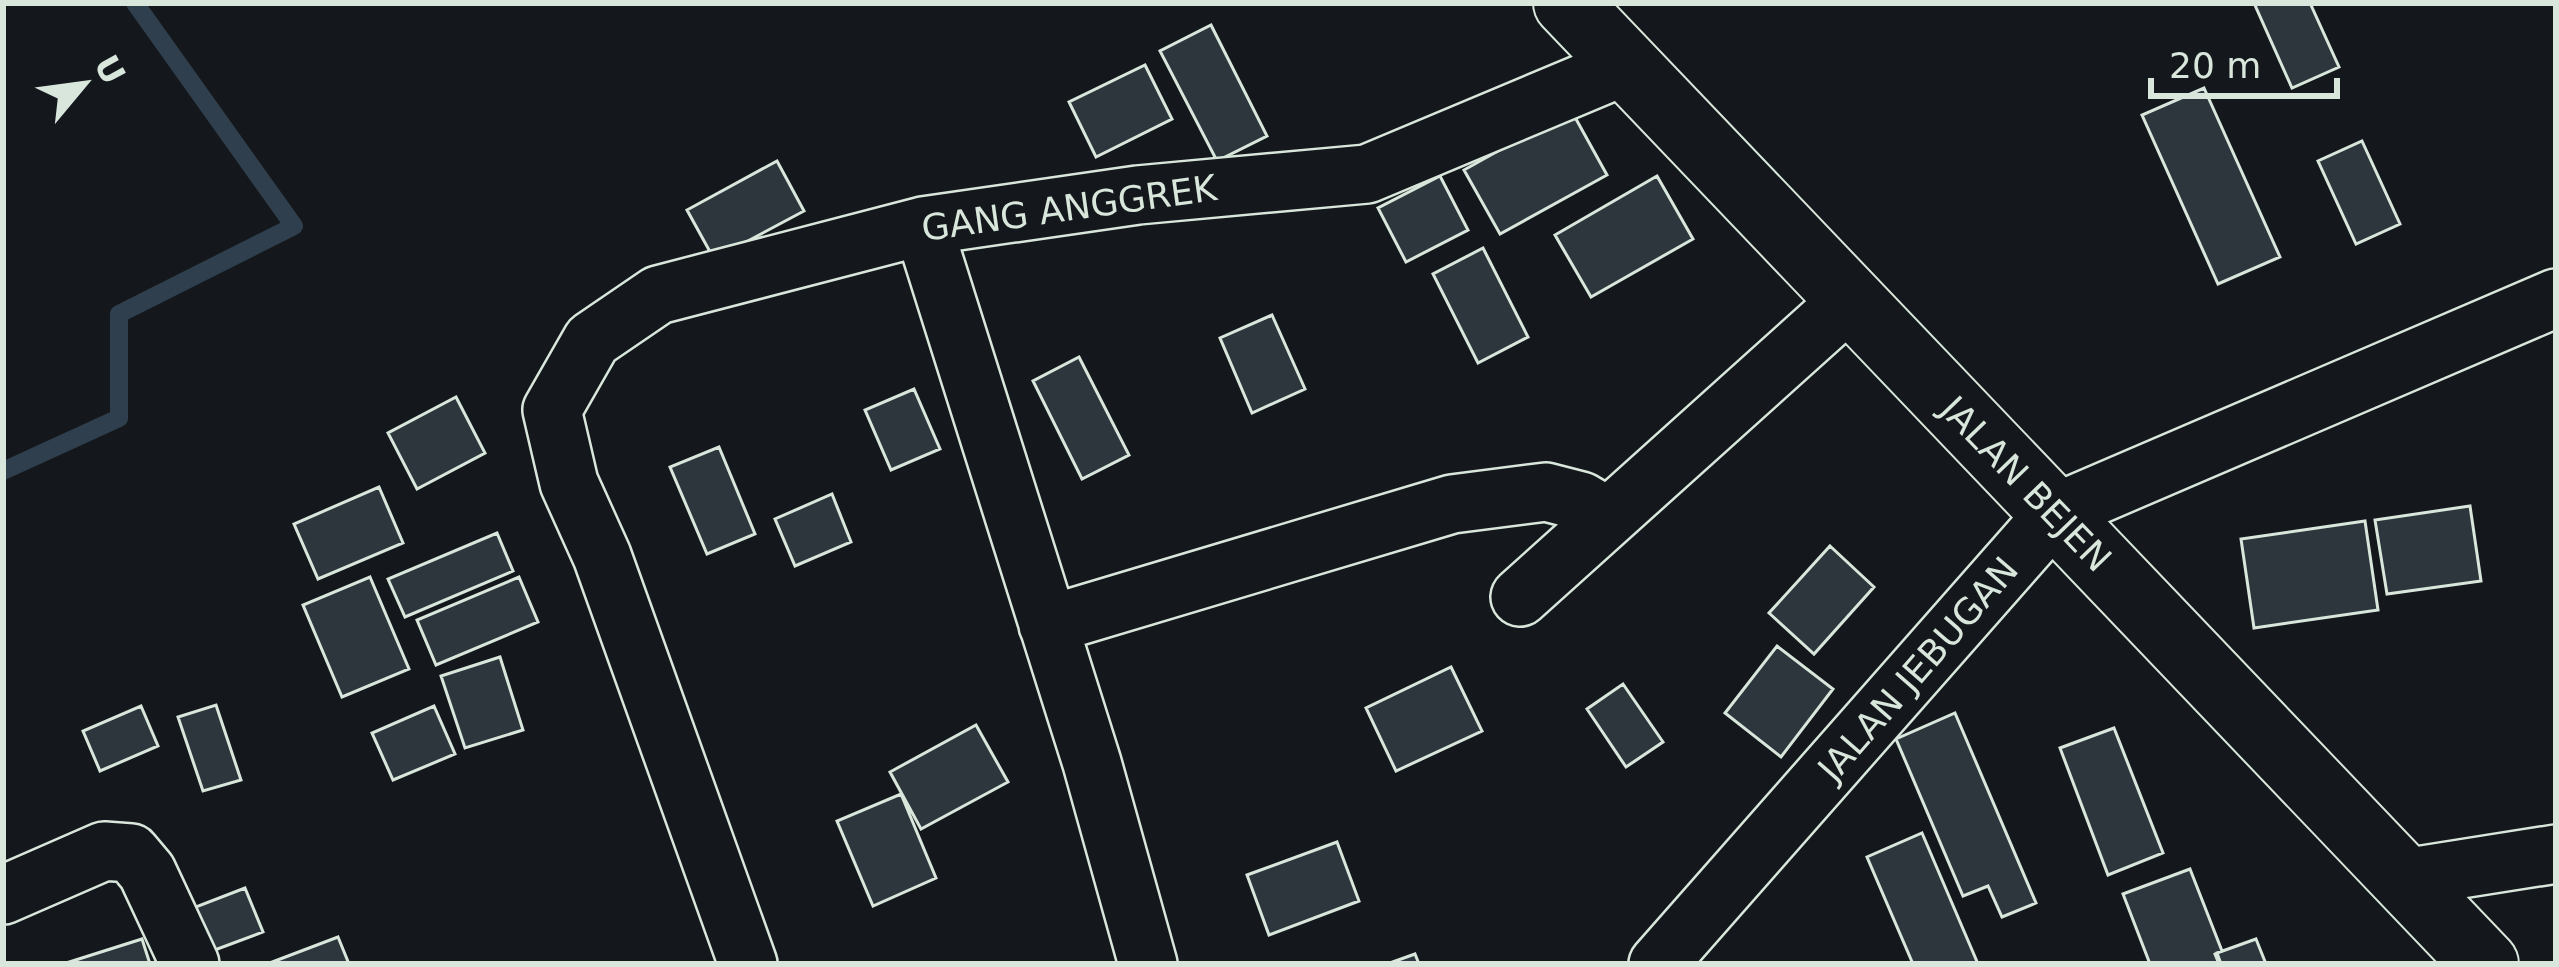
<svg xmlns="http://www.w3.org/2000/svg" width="2559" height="967" font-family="'DejaVu Sans',sans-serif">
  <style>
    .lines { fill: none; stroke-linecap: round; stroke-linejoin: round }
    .stream { stroke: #2f3f4d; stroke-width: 18 }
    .building { fill: #2c363c; stroke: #d8e6dc; stroke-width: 3 }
    .minor-casing { stroke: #d8e6dc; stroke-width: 62 }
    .tertiary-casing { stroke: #d8e6dc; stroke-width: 70 }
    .minor { stroke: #14181c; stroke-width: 57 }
    .tertiary { stroke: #14181c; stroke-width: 66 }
    .labels { text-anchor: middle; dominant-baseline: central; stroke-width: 9; stroke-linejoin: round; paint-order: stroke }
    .street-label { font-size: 36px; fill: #d8e6dc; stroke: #14181c }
  </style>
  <rect width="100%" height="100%" fill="#14181c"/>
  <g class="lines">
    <path class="stream" d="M3,471L119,418V314L294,226L135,3"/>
  </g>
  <path class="building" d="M2254,3H2310L2339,67L2292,88Z
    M1211,25L1267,136L1217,161L1160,51Z
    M1145,65L1172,119L1096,157L1069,102Z
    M2204,88L2280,257L2218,284L2142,115Z
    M1571,110L1607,175L1500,234L1464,170Z
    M2362,141L2400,224L2356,244L2318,161Z
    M777,161L804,211L714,259L687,210Z
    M1440,176L1468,230L1406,262L1378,208Z
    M1657,176L1693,239L1591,297L1555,235Z
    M1483,248L1528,337L1478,363L1433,274Z
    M1272,315L1305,389L1252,413L1220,338Z
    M1079,357L1129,455L1082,479L1033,381Z
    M914,389L940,449L891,470L865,410Z
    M456,397L485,453L417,489L388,433Z
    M719,447L755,534L707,554L670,467Z
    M379,487L403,543L318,579L294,524Z
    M832,494L851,542L795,566L775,519Z
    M2470,506L2481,581L2387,594L2375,520Z
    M2365,521L2378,610L2254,628L2241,539Z
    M497,533L513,571L405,617L388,579Z
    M1830,546L1874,587L1814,654L1769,613Z
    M370,577L409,669L342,697L303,605Z
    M519,577L538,622L436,665L417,620Z
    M1777,646L1833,689L1781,757L1725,713Z
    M500,657L523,730L465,748L441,676Z
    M1451,667L1482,731L1396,771L1366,708Z
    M1623,684L1663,742L1626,767L1587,709Z
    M216,705L241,780L203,791L178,717Z
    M141,706L158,746L100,771L83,731Z
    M434,706L455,754L393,780L372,733Z
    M1955,713L2036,903L2002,917L1988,886L1963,896L1896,739Z
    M976,725L1008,782L921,829L890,772Z
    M2114,728L2163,853L2108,875L2060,748Z
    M901,794L936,878L873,906L837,821Z
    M1922,833L1978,964H1913L1867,857Z
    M1337,842L1359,901L1269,935L1247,875Z
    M2190,869L2222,951L2215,954L2219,964H2150L2123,894Z
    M245,888L263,932L196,957L180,913Z
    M338,937L349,964H267Z
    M142,939L150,964H63Z
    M2256,939L2266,964H2221L2217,953Z
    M1415,954L1419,964H1387Z"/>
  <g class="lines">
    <g class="minor-casing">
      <path id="minor" d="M923,226L1092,763L1148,964
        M1520,597L1849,301
        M1048,625L1452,504L1546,492L1581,501L1608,517
        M2404,878L2556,854
        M3,895L104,851L131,853L147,872L190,964
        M748,964L602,556L569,483L552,410L592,340L658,295L923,226L1138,195L1367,174L1627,65
        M1658,964L2055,513L2556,298"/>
    </g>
    <g class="tertiary-casing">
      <path id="tertiary" d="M1567,3L2485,964"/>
    </g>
    <use href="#minor" class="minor"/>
    <use href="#tertiary" class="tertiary"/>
  </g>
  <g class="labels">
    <g class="street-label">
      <text transform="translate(1069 208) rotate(-8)">GANG ANGGREK</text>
      <text transform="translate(2026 484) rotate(46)">JALAN BEJEN</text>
      <text transform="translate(1918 669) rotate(-49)">JALAN JEBUGAN</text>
    </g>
  </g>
  <rect width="2559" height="967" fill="none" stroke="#d8e6dc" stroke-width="12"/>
  <g transform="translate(84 84) rotate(61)" stroke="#14181c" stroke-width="9" paint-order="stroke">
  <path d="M0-9L21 45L0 30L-21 45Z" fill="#d8e6dc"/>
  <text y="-18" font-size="33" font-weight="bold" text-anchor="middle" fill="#d8e6dc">U</text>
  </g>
  <path d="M2151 78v18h186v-18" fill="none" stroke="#d8e6dc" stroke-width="6"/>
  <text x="2169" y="78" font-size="36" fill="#d8e6dc" stroke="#14181c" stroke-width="9" paint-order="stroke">20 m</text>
</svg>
